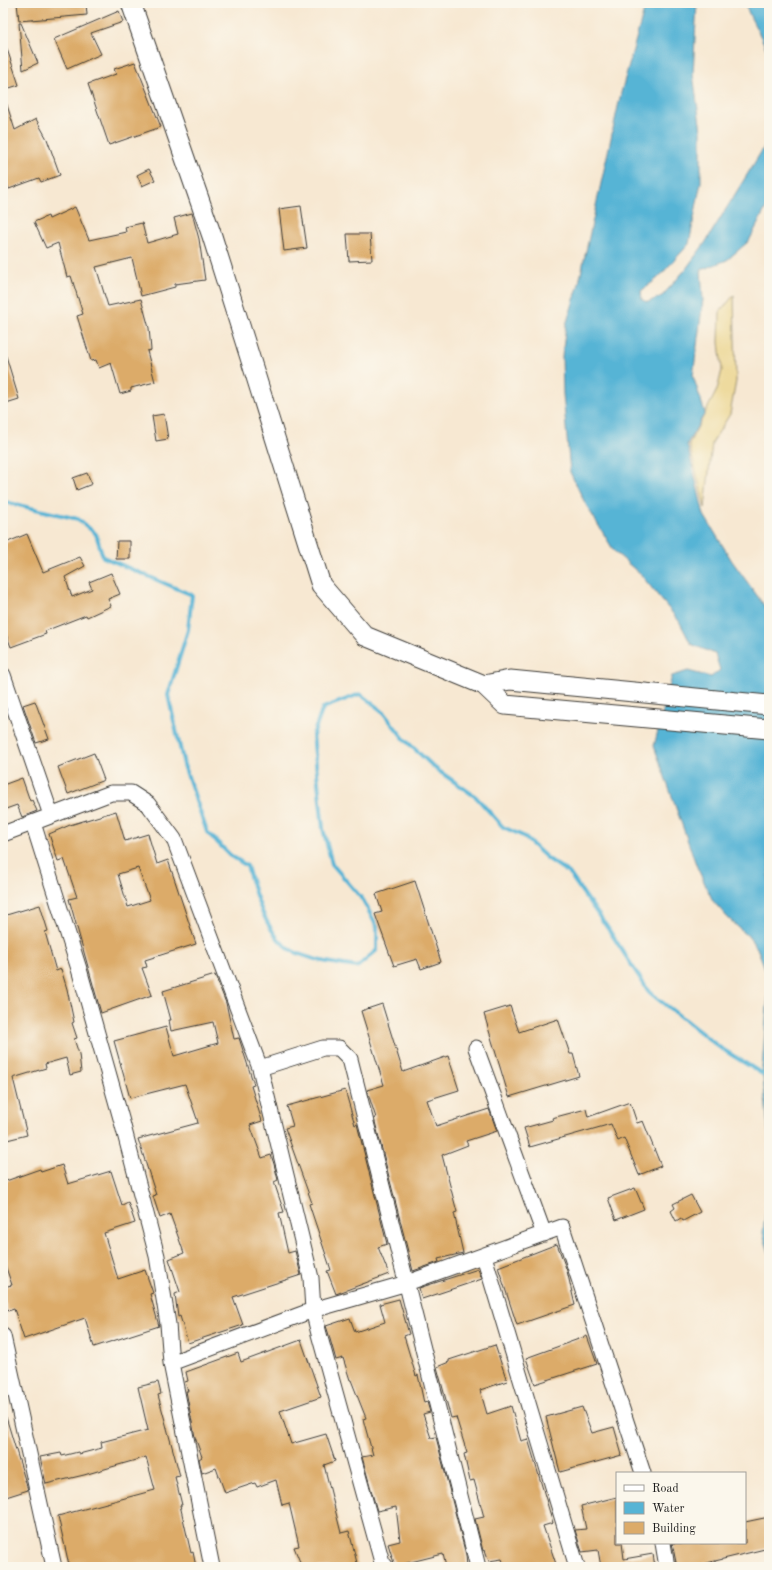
<svg xmlns="http://www.w3.org/2000/svg" width="772" height="1570" font-family="'Old Standard TT',serif">
  <style>
    .sand { fill: #eeda9e; stroke: #857b5d }
    .water { fill: #56b4d5; stroke: #396878 }
    .lines { fill: none; stroke-linecap: round; stroke-linejoin: round }
    .stream { stroke: #56b4d5; stroke-width: 4 }
    .building { fill: #dcab69; fill-rule: evenodd }
    .minor-casing { stroke: #3d3b37; stroke-width: 17 }
    .tertiary-casing { stroke: #3d3b37; stroke-width: 21 }
    .minor { stroke: #fff; stroke-width: 15 }
    .tertiary { stroke: #fff; stroke-width: 19 }
  </style>
  <rect width="100%" height="100%" fill="#fbf7ec"/>
  <filter id="ink" filterUnits="userSpaceOnUse"><feTurbulence type="fractalNoise" baseFrequency=".025" numOctaves="2"/><feDisplacementMap in="SourceGraphic" scale="8" xChannelSelector="R" yChannelSelector="G"/><feConvolveMatrix kernelMatrix="1 2 1 2 8 2 1 2 1" color-interpolation-filters="sRGB"/></filter>
  <filter id="wash" filterUnits="userSpaceOnUse"><feTurbulence type="fractalNoise" baseFrequency=".012" numOctaves="4" result="noise"/><feDisplacementMap in="SourceGraphic" scale="16" xChannelSelector="R" yChannelSelector="G"/><feGaussianBlur stdDeviation="0.9" result="paint"/><feColorMatrix in="noise" values="0 0 0 0 0 0 0 0 0 0 0 0 0 0 0 0 0 1.4 0 .05"/><feComposite in="paint" operator="in"/></filter>
  <g filter="url(#wash)">
    <rect width="100%" height="100%" fill="#f7e8d2"/>
    <path class="sand" d="M734,295L736,381L730,414L712,443L705,508L689,444L717,390L722,370L719,342L720,312Z"/>
    <path class="water" d="M646,3H697L693,74L701,131V182L689,244L658,278L641,291L642,300L648,302L662,296L685,270L705,243L769,139V202L749,241L727,260L701,270L703,300L693,376L705,413L687,444L704,515L732,561L769,612V1139L762,1068L769,982L763,963L757,948L748,936L728,918L713,901L697,867L654,746L672,676L688,671L711,677L720,670L715,654L691,644L679,621L641,575L614,551L585,503L570,472L563,394L562,356L566,325L578,287L621,93Z
      M745,3H769V59C765,39 751,23 745,3Z
      M769,1181V1253L763,1233Z"/>
    <g class="lines">
      <path class="stream" d="M3,499L5,502L78,519L96,534L103,557L192,595L188,630L168,695L184,765L207,832L230,855L247,866C254,892 268,942 297,953C316,961 337,964 357,967L377,950V927L363,900L332,864L323,829L313,735L323,708L360,694L382,711L405,740L436,769L476,797L503,827L523,836L547,858L569,873L609,930L649,992L719,1047L769,1078"/>
    </g>
    <g id="blocks">
      <path class="building" d="M17,3H86L87,15L19,21Z
        M119,11L123,22L91,33L101,54L67,69L54,39Z
        M19,23H21L38,63L23,70Z
        M3,43H5L19,85L3,90Z
        M135,62L161,127L109,145L88,84L116,74L114,69Z
        M3,99H5L15,130L36,119L47,139L60,175L41,182L39,178L9,189L3,174Z
        M149,169L155,180L142,186L137,175Z
        M301,206L307,248L284,251L279,209Z
        M75,207L89,240L126,232L125,227L142,223L147,243L178,234L174,218L192,213L199,239L205,280L175,284V287L141,296L132,258L96,267L108,306L141,299L149,328L151,350L147,351L155,382L131,388V391L120,394L111,363L99,368L96,360L91,361L77,316L83,314L71,276L67,277L58,243L46,248L34,222L48,216L49,219Z
        M347,234H370L372,260L349,261Z
        M6,356L19,399L3,404V357Z
        M164,414L168,439L156,441L152,416Z
        M87,473L92,484L77,490L73,478Z
        M27,534L43,572L80,557L85,566L65,577L72,597L92,589L89,582L111,573L120,594L108,599L111,606L87,617L86,615L45,631L46,634L11,647L3,626V544Z
        M117,541H130V559H116Z
        M35,701L49,739L36,743L23,705Z
        M94,753L104,780L68,794L58,767Z
        M22,778L30,801L32,800L37,811L22,817L17,805L3,810V785Z
        M116,811L125,841L148,834L157,864L168,860L196,944L145,960L147,967L142,968L152,995L101,1013L69,899L77,897L64,859L58,861L49,834L70,825ZM138,868L150,900L128,907L118,874Z
        M415,881L441,962L421,969L417,959L394,966L375,914L382,912L376,894Z
        M40,905L48,931L45,932L56,971L61,969L67,989L74,1022L72,1023L77,1038L74,1039L79,1054L81,1072L70,1075L66,1058L45,1064L46,1068L13,1078L27,1135L3,1141V916Z
        M215,975L226,1003L234,1039L239,1038L254,1085L251,1086L262,1121L250,1125L262,1158L271,1155L274,1164L278,1180L274,1182L284,1212L279,1213L288,1253L295,1251L301,1275L233,1297L243,1325L188,1343L180,1316L178,1317L175,1294L180,1292L169,1259L184,1253L170,1214L160,1218L153,1196L156,1195L138,1139L198,1123L197,1119L185,1084L130,1098L114,1041L166,1027L174,1056L218,1043L213,1022L171,1031L169,1020H171L163,991Z
        M382,1004L403,1072L448,1056L459,1090L427,1100L436,1126L489,1109L497,1131L466,1141L468,1145L442,1155L457,1212L454,1213L463,1253L438,1259L439,1262L413,1271L374,1118H376L367,1090L384,1085L361,1011Z
        M510,1006L519,1032L558,1019L570,1054H573L579,1076L509,1097L484,1014Z
        M345,1090L355,1125L357,1124L387,1244L378,1247L389,1274L336,1294L327,1271L331,1270L309,1204L312,1203L285,1128L293,1126L287,1106Z
        M630,1102L637,1123L643,1121L661,1166L639,1175L624,1138L618,1141L611,1124L530,1147L524,1128L553,1120L552,1118L586,1109L588,1117Z
        M62,1165L68,1184L111,1171L122,1205L128,1202L135,1223L104,1233L118,1279L145,1270L153,1293L150,1294L159,1326L94,1347L85,1318L24,1339L14,1309L8,1311L3,1297V1287L12,1285L3,1259V1182L40,1169L41,1172Z
        M635,1188L644,1209L616,1220L608,1198Z
        M691,1195L700,1212L683,1221L681,1218L676,1221L671,1211L675,1208L673,1204Z
        M557,1244L567,1271L575,1305L517,1325L498,1267Z
        M478,1269L482,1279L422,1299L419,1288Z
        M399,1299L409,1334L404,1336L416,1376L418,1375L424,1403L427,1402L430,1412L423,1414L431,1438L436,1437L466,1555L467,1567H446L443,1554L395,1566L388,1544L400,1541L396,1507L377,1511L362,1457L373,1455L363,1419L366,1418L351,1380H350L343,1358L336,1360L328,1332L326,1326L350,1318L355,1332L385,1322L380,1304Z
        M587,1336L597,1364L535,1384L526,1358Z
        M301,1340L321,1397L280,1411L291,1444L326,1434L335,1461L324,1465L341,1533L349,1531L358,1567H302L294,1547L299,1546L289,1503L282,1505L276,1480L257,1487L255,1483L225,1493L216,1468L202,1473L199,1459L202,1457L195,1437L186,1391H188L185,1382L188,1381L186,1372L238,1353L241,1362Z
        M495,1345L507,1381L480,1390L487,1414L511,1406L521,1441L528,1439L553,1523L543,1526L557,1567H505L502,1559L489,1561L485,1550L483,1551L475,1519L484,1517L474,1480L470,1481L464,1454L467,1453L456,1417L451,1418L437,1367L449,1362V1360Z
        M158,1382L161,1394L158,1395L180,1476L175,1477L182,1505H180L191,1553L193,1552L196,1567H74V1564L69,1565L58,1516L155,1490L146,1457L84,1475L46,1484L40,1457L61,1453L62,1456L78,1452L79,1454L102,1448L101,1442L148,1430L138,1387Z
        M582,1407L592,1433L614,1427L622,1455L560,1472L546,1417Z
        M3,1417H6L28,1490L3,1498Z
        M617,1497V1543H622L624,1559L653,1554L655,1567H601L598,1550L582,1552L575,1530L586,1529L581,1506Z
        M769,1517V1548L690,1567H677L672,1543H745V1522Z"/>
    </g>
  </g>
  <g filter="url(#ink)">
    <use href="#blocks" fill-opacity="0" stroke="#3d3b37" stroke-width="1"/>
    <g class="lines">
      <g class="minor-casing">
        <path id="minor" d="M3,675L51,815
          M33,823L79,969L122,1122L157,1256L168,1324L171,1363L212,1567
          M3,834L111,793H131L148,804L174,839L260,1068L311,1278L313,1310L319,1334L382,1562L386,1567
          M476,1048L544,1234
          M260,1068L323,1048H339L350,1059L478,1567
          M484,1256L577,1567
          M3,1336L54,1567
          M171,1363L313,1310L407,1283L562,1227L643,1473
          M663,1543L667,1567"/>
      </g>
      <g class="tertiary-casing">
        <path id="tertiary" d="M131,3L212,236L321,585L365,636L484,685L505,705L769,729
          M484,685L510,680L769,705"/>
      </g>
      <use href="#minor" class="minor"/>
      <use href="#tertiary" class="tertiary"/>
    </g>
  </g>
  <rect width="772" height="1570" fill="none" stroke="#fbf7ec" stroke-width="16"/>
  <rect x="616" y="1472" width="130" height="72" fill="#fbf7ec" stroke="#a29f99"/>
  <rect x="624" y="1485" width="20" height="6" fill="#ffffff" stroke="#a29f99"/>
  <text x="652" y="1492" font-size="12" fill="#1c1c1c">Road</text>
  <rect x="624" y="1502" width="20" height="12" fill="#56b4d5" stroke="#a29f99"/>
  <text x="652" y="1512" font-size="12" fill="#1c1c1c">Water</text>
  <rect x="624" y="1522" width="20" height="12" fill="#dcab69" stroke="#a29f99"/>
  <text x="652" y="1532" font-size="12" fill="#1c1c1c">Building</text>
</svg>
